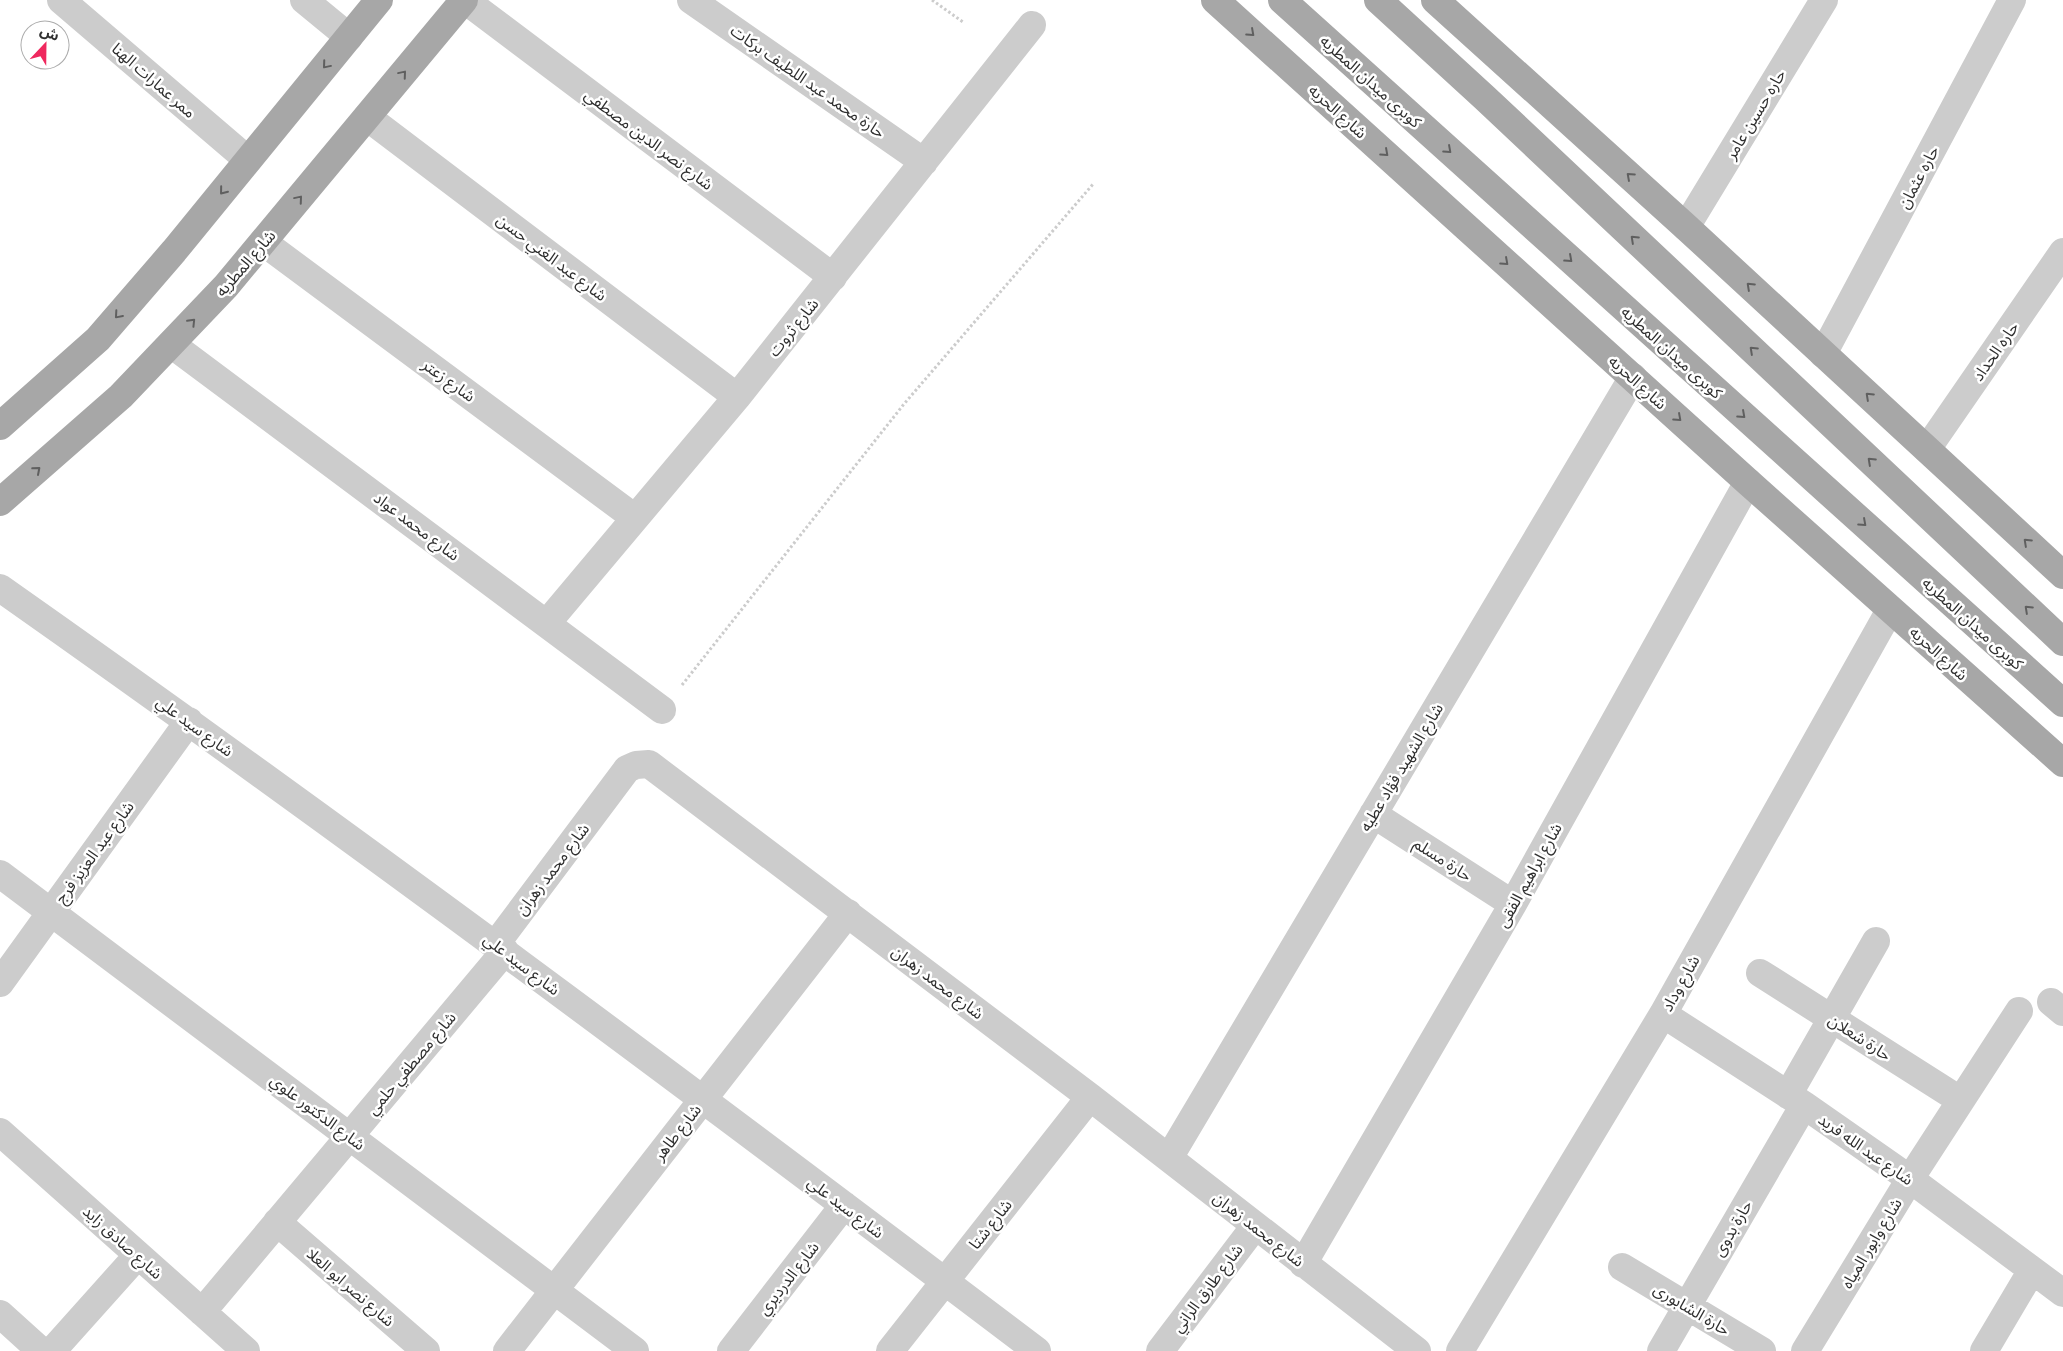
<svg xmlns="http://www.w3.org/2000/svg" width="2063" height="1351" font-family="'IBM Plex Sans','Noto Sans Arabic',sans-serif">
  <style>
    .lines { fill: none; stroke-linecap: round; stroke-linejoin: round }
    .path { stroke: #ccc; stroke-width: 3; stroke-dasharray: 2.5 2.5; stroke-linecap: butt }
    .minor { stroke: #ccc; stroke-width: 28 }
    .major { stroke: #a7a7a7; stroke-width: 28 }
    .oneway { stroke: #5f5f5f }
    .labels { text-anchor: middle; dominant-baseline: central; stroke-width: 5; stroke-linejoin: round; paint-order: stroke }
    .street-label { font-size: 16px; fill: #2f2f2f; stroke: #fff }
  </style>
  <rect width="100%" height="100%" fill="#fff"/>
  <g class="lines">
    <path class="path" d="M932,0L963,22
      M682,685L904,404L1094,183"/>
    <path class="minor" d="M61,0L248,160
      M304,0L349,37
      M465,0L833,277
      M691,0L924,162
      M367,117L737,397
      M1686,227L1824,0
      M263,242L635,518
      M171,344L662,710
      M1823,354L2012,0
      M1927,449L2063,252
      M0,588C351,835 695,1092 1037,1351
      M547,623L737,397L1032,25
      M1373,814L1513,904
      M0,874L635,1351
      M496,944L627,769L636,765L649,764L1090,1097L1417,1351
      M1760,973L1960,1100
      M0,983L189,721
      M2051,1002L2063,1012
      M1663,1014L1804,1105L1910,1179L2063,1293
      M1788,1095L1876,941
      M0,1132L246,1351
      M1169,1158L1633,377
      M277,1222L426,1351
      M1303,1264L1513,904L1748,482
      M1622,1267L1762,1351
      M202,1312L505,951
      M0,1314L41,1351
      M52,1351L138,1255
      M507,1351L848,913
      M731,1351L844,1205
      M890,1351L1090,1097
      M1160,1351L1255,1226
      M1460,1351L1663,1014L1890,610
      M1661,1351L1804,1105
      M1805,1351L1910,1179L2019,1011
      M1984,1351L2032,1270"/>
    <path class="major" d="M1215,0L1748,482L2063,763
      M1282,0L2063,703
      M1378,0L1485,98L2063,642
      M1435,0L1686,227L2063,575
      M0,426L98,339L174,251L379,0
      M0,502L121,396L226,286L464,0"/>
  </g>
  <defs><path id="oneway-chevron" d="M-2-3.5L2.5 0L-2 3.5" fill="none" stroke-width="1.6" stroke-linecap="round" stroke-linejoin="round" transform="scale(1.25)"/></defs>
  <g class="oneway">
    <use href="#oneway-chevron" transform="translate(1251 33) rotate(42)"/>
    <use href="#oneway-chevron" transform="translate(326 65) rotate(130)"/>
    <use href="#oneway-chevron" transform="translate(403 74) rotate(-50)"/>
    <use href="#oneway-chevron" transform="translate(1448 150) rotate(42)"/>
    <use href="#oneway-chevron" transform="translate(1385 153) rotate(42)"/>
    <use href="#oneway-chevron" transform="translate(1630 176) rotate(-138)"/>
    <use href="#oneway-chevron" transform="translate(223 191) rotate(129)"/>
    <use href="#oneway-chevron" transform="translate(299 199) rotate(-50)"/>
    <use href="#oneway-chevron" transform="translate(1634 239) rotate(-137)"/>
    <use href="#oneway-chevron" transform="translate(1569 259) rotate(42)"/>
    <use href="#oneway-chevron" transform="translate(1505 262) rotate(42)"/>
    <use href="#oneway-chevron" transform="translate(1750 286) rotate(-137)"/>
    <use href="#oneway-chevron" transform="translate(118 315) rotate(131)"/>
    <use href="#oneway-chevron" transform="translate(192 322) rotate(-46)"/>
    <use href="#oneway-chevron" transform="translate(1753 350) rotate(-137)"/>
    <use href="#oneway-chevron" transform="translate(1869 396) rotate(-137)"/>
    <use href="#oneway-chevron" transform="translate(1742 415) rotate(42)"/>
    <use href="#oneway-chevron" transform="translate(1678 418) rotate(42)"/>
    <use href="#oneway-chevron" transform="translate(1871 461) rotate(-137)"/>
    <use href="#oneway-chevron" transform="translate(37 470) rotate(-41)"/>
    <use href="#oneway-chevron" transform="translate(1863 523) rotate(42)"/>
    <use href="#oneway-chevron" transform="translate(2027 542) rotate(-137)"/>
    <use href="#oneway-chevron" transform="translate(2028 609) rotate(-137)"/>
  </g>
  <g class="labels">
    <g class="street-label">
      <text transform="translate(154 80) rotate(41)">ممر عمارات الهنا</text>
      <text transform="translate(808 81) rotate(35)">حارة محمد عبد اللطيف بركات</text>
      <text transform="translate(1371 81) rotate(42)">كوبرى ميدان المطريه</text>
      <text transform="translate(1338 111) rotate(42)">شارع الحريه</text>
      <text transform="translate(1755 114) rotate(-59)">حاره حسين عامر</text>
      <text transform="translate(649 139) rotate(37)">شارع نصر الدين مصطفي</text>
      <text transform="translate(1918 177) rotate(-62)">حاره عثمان</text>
      <text transform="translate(552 257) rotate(37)">شارع عبد الغني حسن</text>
      <text transform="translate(245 263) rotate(-49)">شارع المطريه</text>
      <text transform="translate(793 327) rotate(-51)">شارع ثروت</text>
      <text transform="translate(1995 351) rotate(-55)">حاره الحداد</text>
      <text transform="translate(1672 352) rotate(42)">كوبرى ميدان المطريه</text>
      <text transform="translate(449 380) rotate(36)">شارع زعتر</text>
      <text transform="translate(1638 382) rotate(42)">شارع الحريه</text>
      <text transform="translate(417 526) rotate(37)">شارع محمد عواد</text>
      <text transform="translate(1973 623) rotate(42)">كوبرى ميدان المطريه</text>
      <text transform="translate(1939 653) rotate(42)">شارع الحريه</text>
      <text transform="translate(195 726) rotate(36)">شارع سيد علي</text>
      <text transform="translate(1401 767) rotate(-59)">شارع الشهيد فؤاد عطيه</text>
      <text transform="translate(94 852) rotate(-54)">شارع عبد العزيز فرج</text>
      <text transform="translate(1443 859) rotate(33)">حارة مسلم</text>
      <text transform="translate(552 869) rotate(-53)">شارع محمد زهران</text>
      <text transform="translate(1529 875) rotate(-61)">شارع ابراهيم الفقى</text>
      <text transform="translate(522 964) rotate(37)">شارع سيد علي</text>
      <text transform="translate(938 982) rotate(37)">شارع محمد زهران</text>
      <text transform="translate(1680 983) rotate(-61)">شارع وداد</text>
      <text transform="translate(1860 1037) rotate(33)">حارة شعلان</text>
      <text transform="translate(411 1063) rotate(-50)">شارع مصطفي حلمي</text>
      <text transform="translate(318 1112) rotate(37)">شارع الدكتور علوي</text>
      <text transform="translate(677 1132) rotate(-52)">شارع طاهر</text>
      <text transform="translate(1866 1149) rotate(35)">شارع عبد الله فريد</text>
      <text transform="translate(846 1207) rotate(37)">شارع سيد علي</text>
      <text transform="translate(990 1224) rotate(-52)">شارع شتا</text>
      <text transform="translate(1732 1228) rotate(-60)">حارة بدوى</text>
      <text transform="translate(1259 1229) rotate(38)">شارع محمد زهران</text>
      <text transform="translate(123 1242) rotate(42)">شارع صادق زايد</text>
      <text transform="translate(1871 1243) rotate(-59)">شارع وابور المياه</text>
      <text transform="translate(788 1278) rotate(-52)">شارع الدرديري</text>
      <text transform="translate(351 1287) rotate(41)">شارع نصر ابو العلا</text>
      <text transform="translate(1207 1288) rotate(-53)">شارع طارق الراني</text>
      <text transform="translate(1692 1309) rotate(31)">حارة الشابورى</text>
    </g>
  </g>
  <g transform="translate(45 45) rotate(22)"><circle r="24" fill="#ffffff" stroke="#acacac"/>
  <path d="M0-4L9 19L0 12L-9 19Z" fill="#ef285e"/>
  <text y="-8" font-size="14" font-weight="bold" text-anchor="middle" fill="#2f2f2f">ش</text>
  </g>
</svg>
